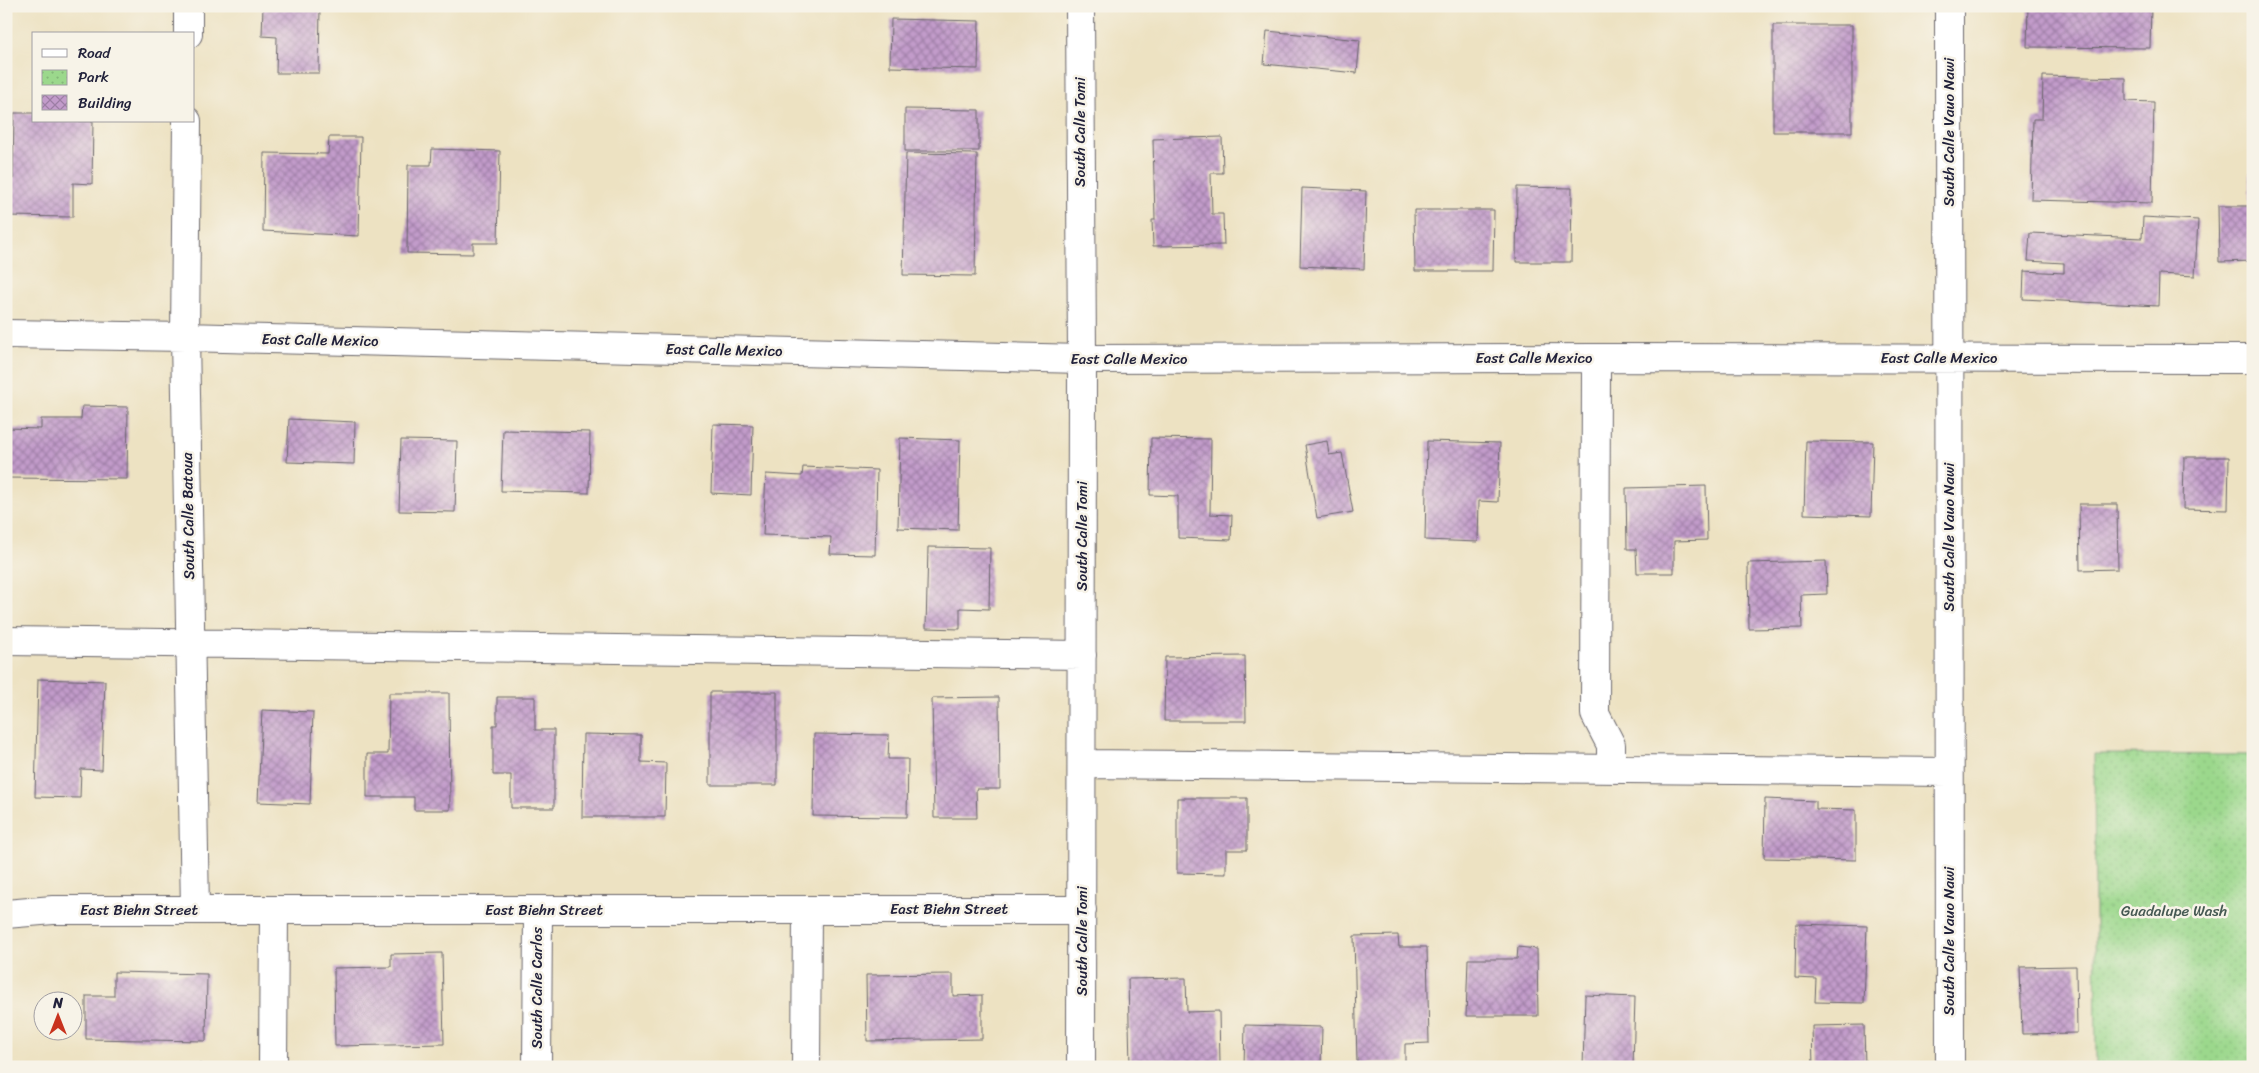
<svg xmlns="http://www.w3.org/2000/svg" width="2259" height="1073" font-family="Sriracha,sans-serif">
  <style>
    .park { fill: url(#park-dots); stroke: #5e7d64 }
    .building { fill: url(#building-cross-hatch) }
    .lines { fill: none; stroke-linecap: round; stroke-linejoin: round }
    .minor-casing { stroke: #69656a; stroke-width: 30 }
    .minor { stroke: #fff; stroke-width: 28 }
    .labels { text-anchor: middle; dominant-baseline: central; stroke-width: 5; stroke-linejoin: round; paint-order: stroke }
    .street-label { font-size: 15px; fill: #22223b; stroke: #f7f3e8 }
    .park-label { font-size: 15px; fill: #465953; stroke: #f7f3e8 }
  </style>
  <defs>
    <pattern id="park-dots" width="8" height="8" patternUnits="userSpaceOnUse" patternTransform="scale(1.25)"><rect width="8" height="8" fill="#9bd88c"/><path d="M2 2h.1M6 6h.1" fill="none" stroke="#85b97a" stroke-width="1.8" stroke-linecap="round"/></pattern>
    <pattern id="building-cross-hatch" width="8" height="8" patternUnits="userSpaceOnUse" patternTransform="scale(1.25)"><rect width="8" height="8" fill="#c29bca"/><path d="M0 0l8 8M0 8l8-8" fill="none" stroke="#9d7ea5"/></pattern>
  </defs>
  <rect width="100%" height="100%" fill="#f7f3e8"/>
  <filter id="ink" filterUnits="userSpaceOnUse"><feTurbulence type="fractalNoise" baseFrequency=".02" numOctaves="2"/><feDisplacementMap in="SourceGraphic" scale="10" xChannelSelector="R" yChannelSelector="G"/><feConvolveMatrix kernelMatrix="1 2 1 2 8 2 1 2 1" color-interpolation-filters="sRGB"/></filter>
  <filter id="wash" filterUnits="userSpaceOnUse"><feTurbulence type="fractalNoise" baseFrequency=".0096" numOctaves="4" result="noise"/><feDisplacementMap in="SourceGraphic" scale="20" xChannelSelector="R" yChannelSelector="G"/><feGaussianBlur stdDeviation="1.12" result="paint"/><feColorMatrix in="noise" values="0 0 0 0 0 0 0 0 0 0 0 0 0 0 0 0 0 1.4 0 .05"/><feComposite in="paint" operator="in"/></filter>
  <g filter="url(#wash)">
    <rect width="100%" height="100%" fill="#ede2c2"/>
    <path class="park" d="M2094,754L2253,755V1067H2096Z"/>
    <g id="blocks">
      <path class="building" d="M263,6H320L319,73H276L277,37L262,36Z
        M2028,6H2151L2150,48L2027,47Z
        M891,19L979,21L978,69L890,67Z
        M1773,25H1852V132H1773Z
        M1267,31L1360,40L1357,73L1264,64Z
        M2043,76L2126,78V101L2154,102L2152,203L2031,200L2033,119H2042Z
        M905,109L979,110V151H905Z
        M14,113H34V121H93L92,184L73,183V217L6,216V179H13Z
        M329,137H361L359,236L263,231L264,153L328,154Z
        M1222,137L1223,173H1211L1212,214H1223L1224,245L1153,246L1152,220H1155L1153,139Z
        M432,149L500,151L498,243H473V254L407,253L408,165H431Z
        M906,153L977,154L975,276L903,275Z
        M2249,174H2253V261L2219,262L2218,206H2249Z
        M1517,187L1572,188L1571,262H1516Z
        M1302,188L1366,191L1364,269L1300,266Z
        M1414,210H1494L1493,271H1415Z
        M2143,217L2198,220L2195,276L2159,274L2158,306L2023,299L2024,271L2064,273V263L2028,261L2030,233L2142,238Z
        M82,406L128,407L127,479L6,478V428L41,429V419H81Z
        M289,419L355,422L354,464L287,462Z
        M713,424L753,425L751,495L711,493Z
        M503,430L590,432L589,493L501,491Z
        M900,438L960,440L958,530L898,528Z
        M1151,438L1211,439L1210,514L1232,515L1231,540L1178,538V496L1150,495Z
        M401,440L457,441L455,512L399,511Z
        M1327,441L1329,455L1342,453L1353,512L1317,518L1305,445Z
        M1427,441L1500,443L1498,502L1479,501L1478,542L1425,540Z
        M1806,441L1873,442L1871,516L1804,514Z
        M2184,457H2229L2228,510L2183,509Z
        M803,467L877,470L875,555L830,554L831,537L763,535L766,474L802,476Z
        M1706,486L1707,540L1674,541V573H1637L1636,549H1627L1626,488Z
        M2079,504H2117L2118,569L2080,570Z
        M928,547L990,548L989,609L960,608V629L926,628Z
        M1826,561L1827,594L1801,595L1802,628L1749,629L1748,563Z
        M1245,656L1246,721H1164L1165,657Z
        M38,679L105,681L102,770L81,769L80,798L35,797Z
        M710,692H777V785H710Z
        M389,693H449L450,810H414V797H367V754H388Z
        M497,697H535V730H554V808H511V775H493V725H497Z
        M999,697L1000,789H976L977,818H934L932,698Z
        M262,710L313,712L310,804L258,802Z
        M583,734L641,735V762L666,763L665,817H582Z
        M814,734L889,735L888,759H908L907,817L813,816Z
        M1177,798H1247V850H1226V874L1177,873Z
        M1765,799L1816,801V809L1856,810V860L1764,858Z
        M1796,924L1867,926L1864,1003L1815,1002L1816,979L1795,978Z
        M1398,935L1399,947H1427L1429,1043L1405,1044V1062L1357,1063L1354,936Z
        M1518,947L1537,949L1538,1016H1466L1468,959H1517Z
        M442,953L444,1044L335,1046L334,968L391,967V954Z
        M2076,966L2077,1033L2022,1034L2020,967Z
        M114,972L207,974L206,1041L86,1039V996H114Z
        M953,974V996L982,995V1039L867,1041L866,975Z
        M1186,978L1187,1012L1219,1011L1220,1064L1130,1066L1128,979Z
        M1585,995L1635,997L1633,1067H1583Z
        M1245,1025L1322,1027L1321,1067H1244Z
        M1864,1025L1865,1067H1813L1812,1026Z
        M201,1064L202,1067H159V1065Z"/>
    </g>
  </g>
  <g filter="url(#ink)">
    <use href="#blocks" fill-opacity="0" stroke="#69656a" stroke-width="1"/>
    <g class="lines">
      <g class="minor-casing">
        <path id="minor" d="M1080,6L1082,359L1081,1067
          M1949,6L1950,1067
          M188,34V6
          M187,121L185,337L195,910
          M6,334L185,337L1082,359L1596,358L2253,359
          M1596,358L1595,714L1611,745V769
          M6,641L1082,655
          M1082,764L1949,772
          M6,914L53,910H1082
          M273,1067L274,910
          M537,1067L538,910
          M806,1067L807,910"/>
      </g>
      <use href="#minor" class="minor"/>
    </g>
  </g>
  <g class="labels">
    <g class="street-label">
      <text transform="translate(1080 132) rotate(-90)">South Calle Tomi</text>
      <text transform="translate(1949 132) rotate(-90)">South Calle Vauo Nawi</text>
      <text transform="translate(320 340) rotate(1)">East Calle Mexico</text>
      <text transform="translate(724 350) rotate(1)">East Calle Mexico</text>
      <text x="1534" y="358">East Calle Mexico</text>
      <text x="1939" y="358">East Calle Mexico</text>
      <text x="1129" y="359">East Calle Mexico</text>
      <text transform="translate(188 516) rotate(-91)">South Calle Batoua</text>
      <text transform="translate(1082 536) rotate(-90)">South Calle Tomi</text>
      <text transform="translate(1949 537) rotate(-90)">South Calle Vauo Nawi</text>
      <text x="949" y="909">East Biehn Street</text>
      <text x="139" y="910">East Biehn Street</text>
      <text x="544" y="910">East Biehn Street</text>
      <text transform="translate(1082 941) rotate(-90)">South Calle Tomi</text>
      <text transform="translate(1949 941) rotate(-90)">South Calle Vauo Nawi</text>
      <text transform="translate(537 988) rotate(-90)">South Calle Carlos</text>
    </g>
    <g class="park-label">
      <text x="2174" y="911">Guadalupe Wash</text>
    </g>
  </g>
  <rect width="2259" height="1073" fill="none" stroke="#f7f3e8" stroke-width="25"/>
  <rect x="32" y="32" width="162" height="90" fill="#f7f3e8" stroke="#a29fa3"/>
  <rect x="42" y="49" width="25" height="8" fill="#ffffff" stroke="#a29fa3"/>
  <text x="78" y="58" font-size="15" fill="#22223b">Road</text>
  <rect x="42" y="70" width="25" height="15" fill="url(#park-dots)" stroke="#a29fa3"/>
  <text x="78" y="82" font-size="15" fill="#22223b">Park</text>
  <rect x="42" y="95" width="25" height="15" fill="url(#building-cross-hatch)" stroke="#a29fa3"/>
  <text x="78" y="108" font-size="15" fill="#22223b">Building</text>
  <g transform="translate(58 1016)"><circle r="24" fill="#f7f3e8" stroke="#a29fa3"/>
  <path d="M0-4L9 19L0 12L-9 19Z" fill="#c8321e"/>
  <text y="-8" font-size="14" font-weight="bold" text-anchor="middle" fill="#22223b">N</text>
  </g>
</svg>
